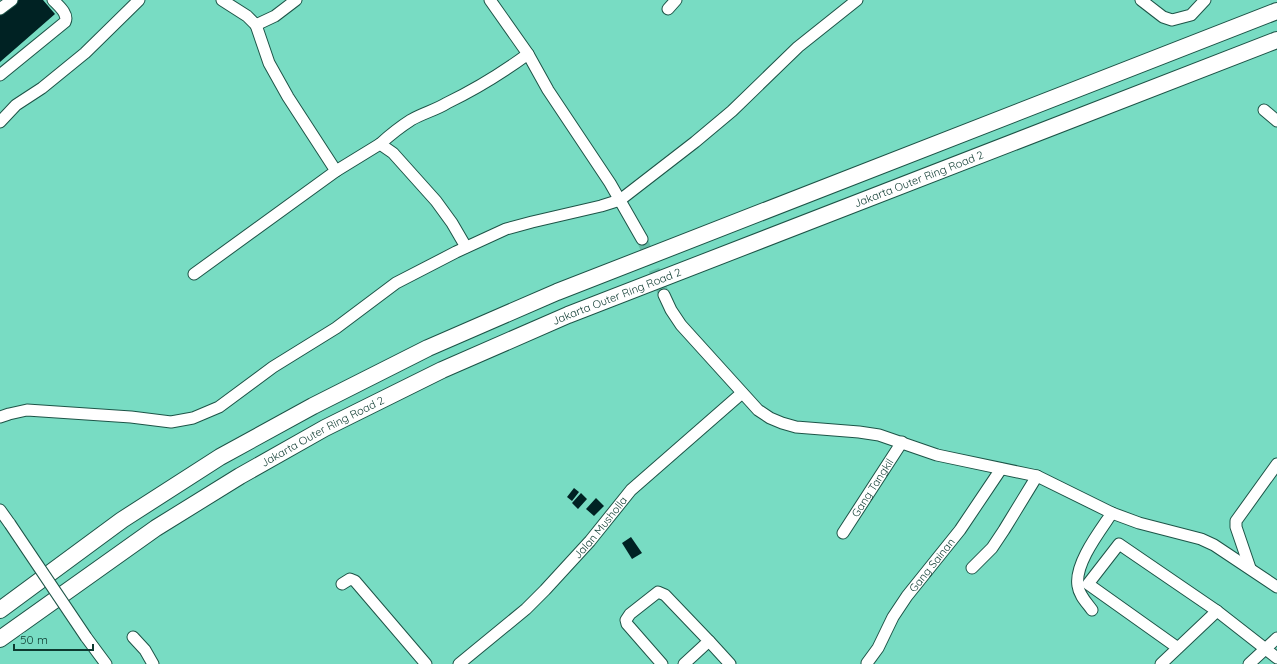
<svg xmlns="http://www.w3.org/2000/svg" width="1277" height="664" font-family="Quicksand,sans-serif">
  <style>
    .building { fill: #002223 }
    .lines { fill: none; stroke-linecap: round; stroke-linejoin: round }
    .minor-tunnel { stroke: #63bca6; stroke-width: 11; stroke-dasharray: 11 5.5; stroke-linecap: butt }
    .minor-casing { stroke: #1d5447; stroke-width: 13 }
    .highway-casing { stroke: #1d5447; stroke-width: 18 }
    .minor { stroke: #fff; stroke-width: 11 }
    .highway { stroke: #fff; stroke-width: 16 }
    .minor-bridge-casing { stroke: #1d5447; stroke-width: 13; stroke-linecap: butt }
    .minor-bridge { stroke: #fff; stroke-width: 11 }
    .labels { text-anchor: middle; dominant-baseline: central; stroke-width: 4; stroke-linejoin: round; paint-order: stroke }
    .street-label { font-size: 11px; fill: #0d3a30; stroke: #78dcc3 }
  </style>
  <rect width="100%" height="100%" fill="#78dcc3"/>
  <path class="building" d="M17,0H43L55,14L0,62V14Z
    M574,488L579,492L572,501L567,497Z
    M581,493L587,499L578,509L572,503Z
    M596,498L604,506L594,516L586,509Z
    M631,537L642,553L632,559L622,543Z"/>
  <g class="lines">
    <path class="minor-tunnel" d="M642,239L664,295"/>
    <g class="minor-casing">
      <g id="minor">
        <path d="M222,0L247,16L256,25L275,16L296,0"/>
        <path d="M490,0L528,54L548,90L610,183L642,239"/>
        <path d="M1141,0L1163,17L1172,20L1191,15L1205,0"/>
        <path d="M0,9L12,0"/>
        <path d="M668,9L676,0"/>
        <path d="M256,25L269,63L288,97L336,171"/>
        <path d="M0,75L65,22C69,14 59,6 53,0"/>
        <path d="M1264,110L1277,121"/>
        <path d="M0,122L16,105L42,88L85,53L139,0"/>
        <path d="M380,144C390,135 400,127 411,120C423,113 436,110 447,103C476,89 502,73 528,54"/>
        <path d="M194,274L336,171L380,144L393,153L436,201L452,223L466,247"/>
        <path d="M664,295L671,310L681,325L758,410L770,418L782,423L796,427L859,432L879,435L937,455L1037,476L1112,513L1139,523L1201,539L1214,545L1277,587"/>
        <path d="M0,417L9,414L27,410L131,417L171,422L193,418L219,407L273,367L336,328L396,283L456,252L506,229L532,222L601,206L620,200L695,142L732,111L798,47L857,0"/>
        <path d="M0,510L10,524"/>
        <path id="s1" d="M843,533L902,442"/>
        <path d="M972,568L992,548L1004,530L1037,476"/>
        <path d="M1250,568L1236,527V521L1277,464"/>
        <path d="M342,584L350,579L355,581L426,664"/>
        <path d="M1092,610C1087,603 1079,595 1078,586C1074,564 1100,531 1112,513"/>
        <path d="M1217,611L1277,658"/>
        <path d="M86,637L106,664"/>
        <path d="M133,637L145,650L153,664"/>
        <path d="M709,641L730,664"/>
        <path id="s2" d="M867,663L878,648L893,617L907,596L960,530L1001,469"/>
        <path id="s3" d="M459,664L526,609L545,590L590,541L631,490L742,393"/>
        <path d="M662,664L627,624L626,620L630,614L658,592L665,595L709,641L684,664"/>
        <path d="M1161,664L1217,611L1119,544L1088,584L1178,648"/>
        <path d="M1249,664L1277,638"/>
      </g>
    </g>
    <g class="highway-casing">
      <g id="highway">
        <path d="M0,610L122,520L220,457L313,406L428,348L557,292L1277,11"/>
        <path id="s4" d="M0,639L156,528L240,476L325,428L442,370L568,315L1277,40"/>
      </g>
    </g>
    <use href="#minor" class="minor"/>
    <use href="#highway" class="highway"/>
    <g class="minor-bridge-casing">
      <path id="minor-bridge" d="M10,524L86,637"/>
    </g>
    <use href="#minor-bridge" class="minor-bridge"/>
  </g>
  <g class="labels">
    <g class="street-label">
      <text stroke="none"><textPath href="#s4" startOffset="1032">Jakarta Outer Ring Road 2</textPath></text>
      <text stroke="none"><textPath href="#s4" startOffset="708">Jakarta Outer Ring Road 2</textPath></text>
      <text stroke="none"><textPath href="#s4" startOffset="384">Jakarta Outer Ring Road 2</textPath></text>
      <text stroke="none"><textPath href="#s1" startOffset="54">Gang Tangkil</textPath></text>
      <text stroke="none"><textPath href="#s3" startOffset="197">Jalan Musholla</textPath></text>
      <text stroke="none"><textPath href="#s2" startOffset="118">Gang Sainan</textPath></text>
    </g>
  </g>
  <path d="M14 644v6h79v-6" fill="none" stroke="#0d3a30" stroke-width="2"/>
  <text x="20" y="644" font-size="12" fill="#0d3a30" stroke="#78dcc3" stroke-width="3" paint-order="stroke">50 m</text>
</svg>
